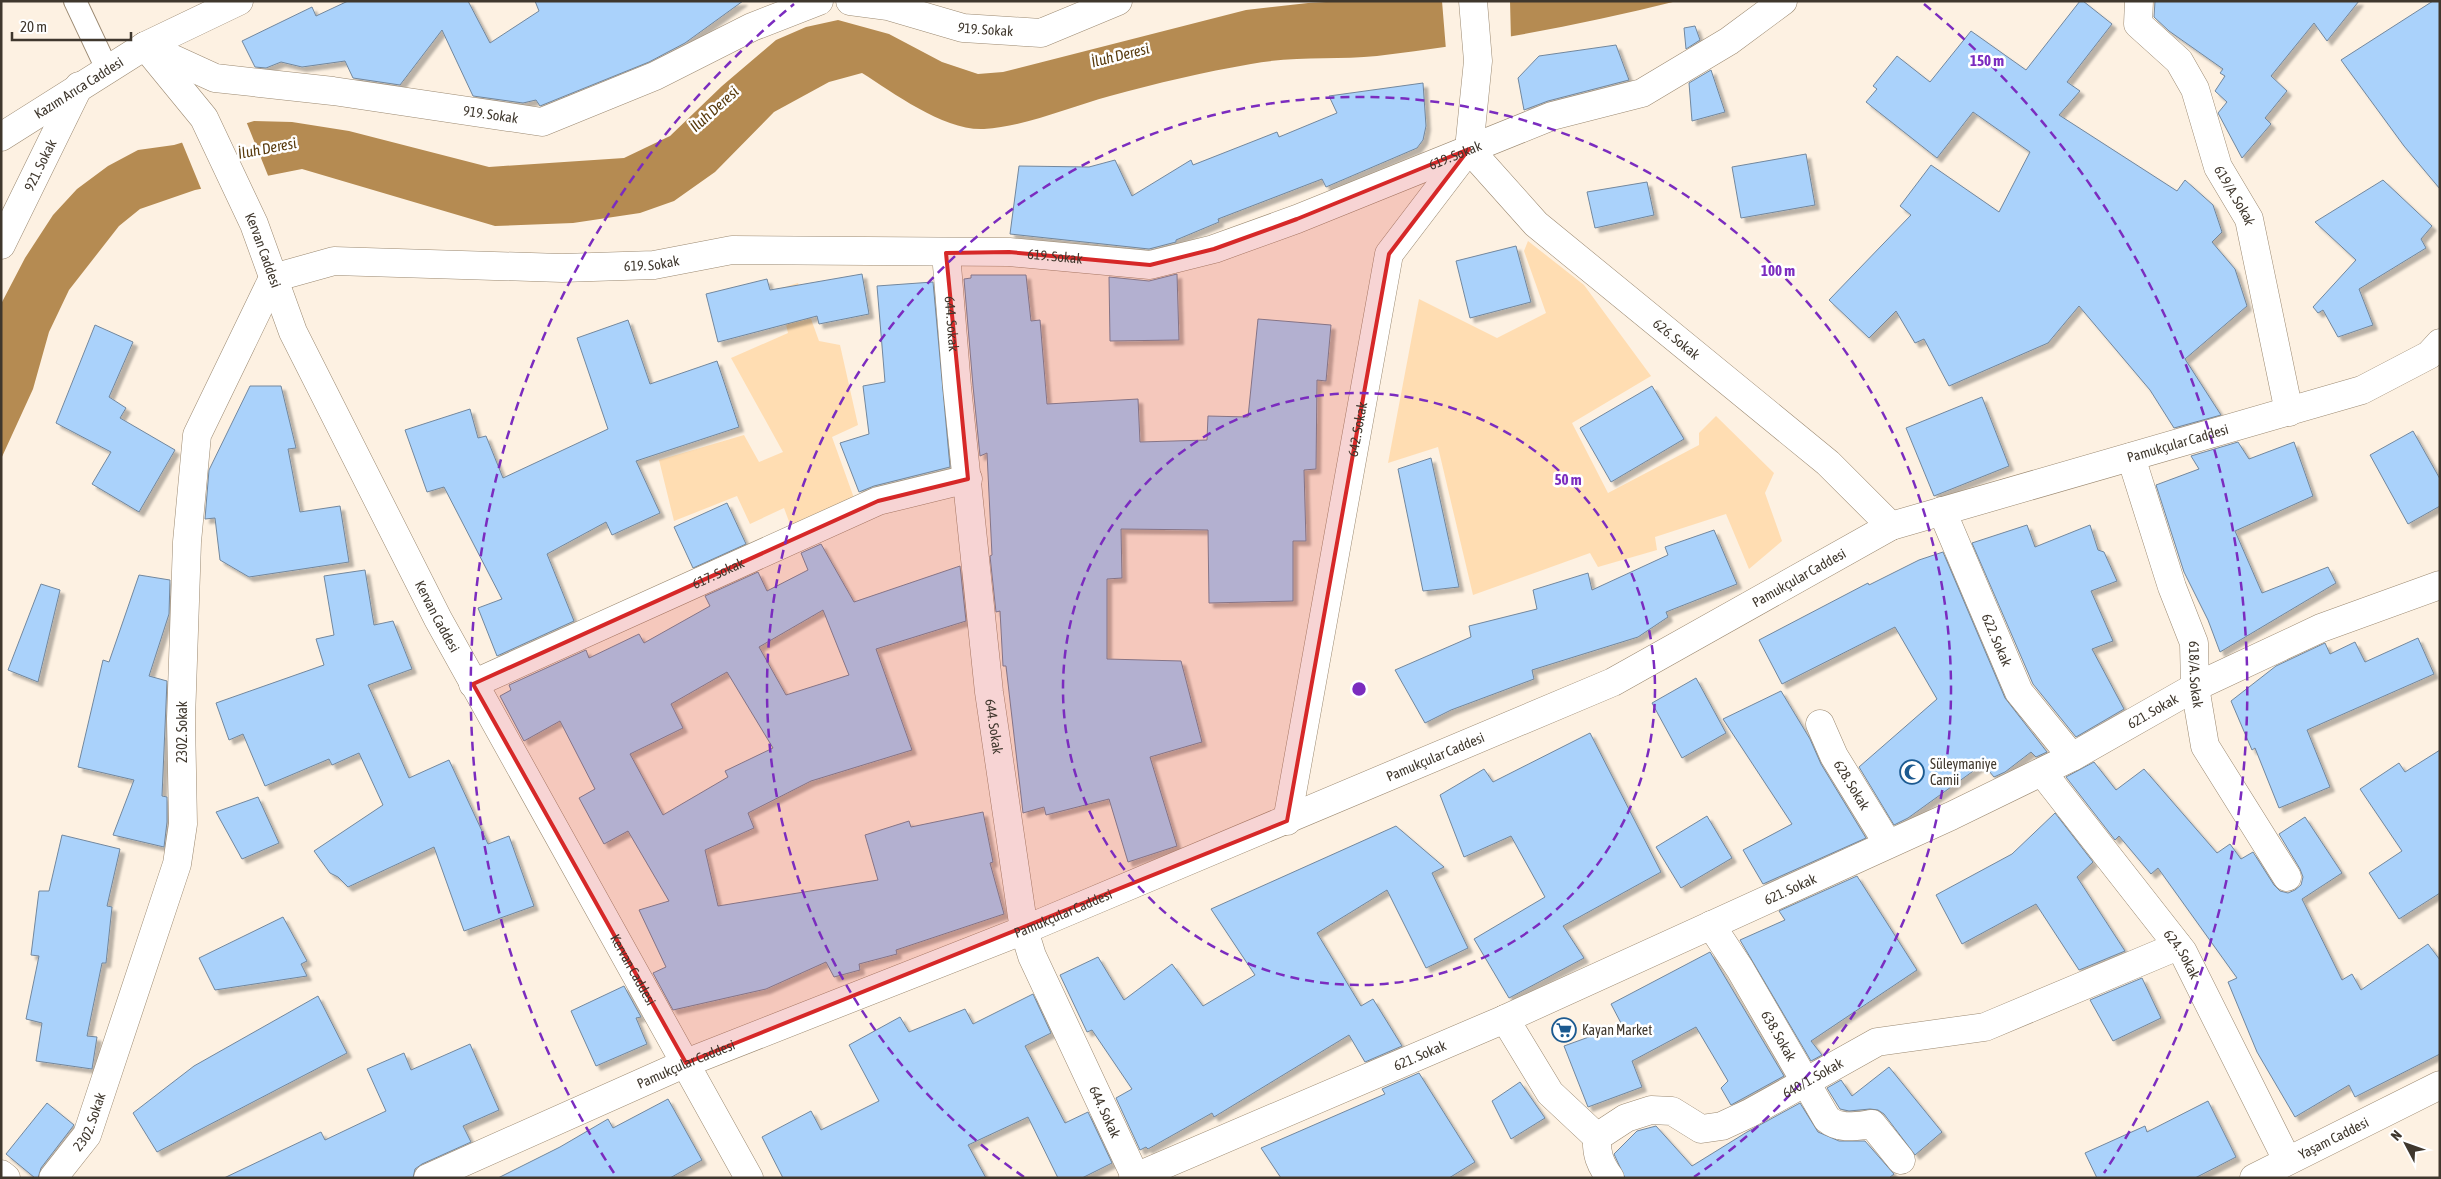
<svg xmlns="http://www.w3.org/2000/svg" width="2441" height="1179" font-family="'Asap Condensed',sans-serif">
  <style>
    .green { fill: #ffddb2 }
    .water { fill: #b58b52 }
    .pier { fill: #fdf1e2 }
    .building { fill: #aad2fb; stroke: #72879d; fill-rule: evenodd; filter: url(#shadow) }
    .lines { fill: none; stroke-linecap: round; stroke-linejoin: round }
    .service-casing { stroke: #9b8971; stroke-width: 24 }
    .minor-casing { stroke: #9b8971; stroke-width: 29 }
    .tertiary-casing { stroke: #9b8971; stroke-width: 29 }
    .service { stroke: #fff; stroke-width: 22 }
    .minor { stroke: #fff; stroke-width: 28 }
    .tertiary { stroke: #fff; stroke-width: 28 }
    .marked { fill: #d62828; fill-opacity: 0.2; stroke: #d62828; stroke-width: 4; stroke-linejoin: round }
    .ring { fill: none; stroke: #7b2cbf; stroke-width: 2.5; stroke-dasharray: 9 6 }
    .labels { text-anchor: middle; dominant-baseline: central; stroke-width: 5; stroke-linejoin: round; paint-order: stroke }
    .street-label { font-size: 14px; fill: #3f372d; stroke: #fff }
    .poi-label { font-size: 14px; fill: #3f372d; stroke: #fff; text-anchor: start }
    .water-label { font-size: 15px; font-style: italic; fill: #57390b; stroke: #fff }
    .centre { fill: #7b2cbf; stroke: #fff; stroke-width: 2.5 }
    .ring-label { font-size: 15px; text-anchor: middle; font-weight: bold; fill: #7b2cbf; stroke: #fff; stroke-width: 5; stroke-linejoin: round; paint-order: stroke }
  </style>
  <defs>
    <filter id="shadow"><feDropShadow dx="4.5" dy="4.5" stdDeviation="1" flood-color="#0004"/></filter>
  </defs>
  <rect width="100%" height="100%" fill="#fdf1e2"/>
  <path class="green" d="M1528,241L1584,285L1651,376L1572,423L1608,493L1699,445V433L1716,416L1774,473L1765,493L1782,541L1749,569L1726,514L1655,537L1657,550L1598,567L1590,553L1473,595L1438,447L1388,463L1419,299L1497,338L1546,313L1524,251Z
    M798,283L819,341L840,345L858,425L832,437L854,498L791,527L784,508L750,524L737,496L674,521L659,460L744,435L759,462L783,452L731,358L788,333L778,289Z"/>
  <path class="water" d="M1344,1H1677C1578,26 1478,44 1377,56C1336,60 1292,56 1251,64C1204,72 1157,83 1110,96C1069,107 1027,126 984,129C944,131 894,93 862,73L829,82L774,112L715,172L674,201L640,213L573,223L495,226L302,169L195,190L140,209L119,226L69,290L49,332L33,389L1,459V304L25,258L53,215L77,189L108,166L138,150L174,145L254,121L292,122L349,131L489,167L624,158L670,136L722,86L776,40L806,27L838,20L889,34L942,62L978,74L1003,72L1246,10L1308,3Z"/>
  <path class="pier" d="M1442,1H1510L1511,40L1446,50Z
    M246,121L269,178L202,191L181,140Z"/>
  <path class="building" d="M348,1H468L490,43L539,11L535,1H743L685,43L649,62L540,106L536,100L523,103L473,96L442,30L400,85L353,78L345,61L302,67L281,62L266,68L255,67L242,41L312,7L316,16Z
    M2080,1H2083L2112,24L2067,82L2080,91L2059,115L2177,191L2185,180L2213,205L2222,232L2212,242L2235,269L2247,306L2185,359L2221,415L2174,428L2150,390L2079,306L2048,343L1949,386L1924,339L1915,343L1896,311L1869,338L1829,300L1911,215L1900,206L1931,165L1999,212L2030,152L1973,112L1937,158L1866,102L1877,89L1873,86L1897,56L1930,82L1971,31L2026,70Z
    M2155,1H2359L2327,41L2314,23L2271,76L2287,91L2265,118L2271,124L2242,158L2218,113L2227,102L2215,91L2225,76L2220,73L2223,69L2169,31L2154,17Z
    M2433,1H2440V189L2404,146L2341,60Z
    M1695,26L1700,40L1686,49L1684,28Z
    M1616,45L1629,80L1548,101L1524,110L1518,78L1539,56Z
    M1711,70L1725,112L1692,121L1689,83Z
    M1423,83L1426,126L1423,140L1417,148L1326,187L1322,179L1218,219L1219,222L1176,240V242L1149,249L1010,234L1019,166L1089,167L1115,160L1132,196L1191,160L1193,165L1277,132L1279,137L1337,113L1329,96Z
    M1806,154L1815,205L1741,218L1732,167Z
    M2383,180L2432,226L2421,239L2426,248L2359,289L2373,325L2338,337L2323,310L2318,313L2313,307L2356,260L2315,222Z
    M1647,182L1654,215L1595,228L1587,192Z
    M1516,246L1531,302L1470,318L1456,261Z
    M862,274L869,314L819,324L817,316L718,342L706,294L767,279L770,290Z
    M1177,274L1179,340L1110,341L1109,277L1149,281Z
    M971,275H1026L1031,321L1040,320L1047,404L1138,399L1140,442L1207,440L1208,416L1248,417L1258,319L1331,325L1326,381L1317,380L1316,469L1304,470L1306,541H1293V601L1209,603L1208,530L1121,529L1122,578L1107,579V659L1181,661L1202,742L1150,757L1177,846L1128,862L1109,799L1046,815L1044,807L1023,813L1006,666H1003L1000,611L996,612L990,556L992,555L987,453L980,456L973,386L964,279L971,278Z
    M933,282L950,467L874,486L859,492L840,443L869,434L863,386L885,382L877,286Z
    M628,320L650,384L717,361L739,427L636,461L660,513L612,535L606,522L547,554L574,621L497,656L478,608L502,599L444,487L427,492L405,430L470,409L478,438L486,436L503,478L608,429L577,338Z
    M95,325L133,342L109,397L126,408L120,418L175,450L139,512L92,484L111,452L56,423Z
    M250,386H281L296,448L288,449L300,512L340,506L349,562L249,577L220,560L215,518L205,519L209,470Z
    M1652,386L1684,439L1611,482L1580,428Z
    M1982,397L2009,466L1934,496L1906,428Z
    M2413,431L2440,479V506L2408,524L2370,455Z
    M2238,442L2249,459L2294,442L2313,496L2235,531L2262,593L2328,567L2336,583L2220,652L2208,620L2184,572L2156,485L2199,469L2191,456Z
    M1431,458L1459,587L1423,591L1398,469Z
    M727,503L746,544L693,568L674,527Z
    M2027,525L2035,547L2090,525L2098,550L2104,552L2117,581L2091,591L2113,641L2092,649L2124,709L2076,737L2033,684L1972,543Z
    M1714,530L1737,584L1666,612L1668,617L1638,637L1532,670L1534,679L1451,710L1425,723L1395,670L1471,637L1469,626L1537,609L1533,590L1588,573L1592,590L1668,555L1665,547Z
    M821,544L854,602L960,566L966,621L876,649L912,750L811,781L748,813L754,828L705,850L718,906L878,880L865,835L909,821L911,827L983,812L993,862L990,863L1004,914L896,950L897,954L859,964L860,970L834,977L826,962L766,989L673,1010L653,973L666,967L639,910L669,901L628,831L604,844L579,798L595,789L560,721L524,741L500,696L511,690L509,685L586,650L589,658L639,634L644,643L710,606L705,596L758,572L767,591L808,570L801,553ZM823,610L849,675L786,695L759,647ZM727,672L773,748L725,771L728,777L663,815L630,754L683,728L671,704Z
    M1943,552L2005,698L2047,752L2036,757L2031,752L2005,772L1994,777L1983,764L1908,818L1894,825L1859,767L1937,699L1895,627L1782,684L1759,640L1868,583L1869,585L1919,560Z
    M365,570L374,625L393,621L412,669L368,685L409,778L449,760L488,844L509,836L534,906L464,931L434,847L348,887L338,877L330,873L314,851L383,805L359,753L332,765L329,759L265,786L243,734L229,740L216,703L324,665L316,639L334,635L324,576Z
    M139,575L170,580L169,614L149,676L167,681L162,796L167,797V822L164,847L113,835L134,780L78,767L103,660L109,662Z
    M41,584L60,590L38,682L8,670Z
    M2418,638L2434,674L2307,730L2330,787L2279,808L2255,748L2252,750L2231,701L2276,666L2325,643L2330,654L2355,642L2365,662Z
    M1696,678L1726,733L1682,758L1652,703Z
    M1781,691L1810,739L1821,764L1866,838L1763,884L1743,850L1792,824L1723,719Z
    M1590,733L1661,872L1563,926L1584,958L1509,998L1474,939L1545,897L1511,836L1464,857L1440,795L1484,769L1493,782Z
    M2440,750V893L2399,919L2369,873L2402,851L2360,789L2399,763L2405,772Z
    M2094,762L2116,790L2144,769L2217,853L2230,844L2241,859L2253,852L2274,885L2280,891L2288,893L2295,890L2301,885L2303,877L2300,869L2279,834L2305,817L2342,873L2302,899L2342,980L2352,974L2361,990L2428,944L2440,960V1054L2355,1097L2349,1085L2295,1117L2257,1052L2228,982L2237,978L2158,868L2151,874L2119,836L2115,840L2066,777Z
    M258,797L279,843L242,859L216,812Z
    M2055,813L2093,862L2077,877L2125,951L2079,970L2036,904L1962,944L1936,895L2012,854Z
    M1707,816L1732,858L1681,888L1656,847Z
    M1396,826L1444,867L1432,873L1468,948L1426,968L1387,890L1317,933L1361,1006L1373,999L1402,1046L1365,1062L1349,1035L1214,1117L1212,1113L1148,1149L1146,1147L1140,1150L1116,1098L1132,1089L1092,1030L1087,1032L1060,975L1098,957L1124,1000L1172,964L1203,1006L1255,975L1211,909Z
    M62,835L120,849L107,906L112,907L106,963H102L87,1036L97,1037L92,1069L36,1061L42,1023L26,1019L39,956L31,955L39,891H49Z
    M1857,876L1917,970L1811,1041L1822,1055L1811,1061L1740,940L1785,920L1779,911Z
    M283,917L307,961L301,964L307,976L215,990L199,958Z
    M1710,952L1784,1076L1731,1105L1721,1088L1728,1081L1696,1027L1632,1061L1642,1087L1588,1107L1564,1046L1622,1025L1611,1004Z
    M2142,978L2161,1018L2113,1041L2090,1000Z
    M624,986L641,1017L636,1018L647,1044L596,1066L571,1011Z
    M1033,994L1051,1033L1025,1046L1065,1123L1088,1112L1112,1163L1082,1178H1058L1028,1117L968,1145L986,1178H783L762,1137L811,1111L821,1130L879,1101L849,1045L900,1017L909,1032L965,1009L973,1024Z
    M318,996L347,1053L157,1152L133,1113L194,1066Z
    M470,1044L499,1110L463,1126L471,1142L422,1164L415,1169L413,1178H224L321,1132L325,1140L386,1111L367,1069L404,1053L411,1070Z
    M1889,1067L1942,1132L1915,1155L1884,1114L1878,1110L1870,1109L1849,1111L1840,1109L1827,1088L1841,1080L1852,1096Z
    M1419,1073L1475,1162L1449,1178H1281L1261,1148L1385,1094L1382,1089Z
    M1520,1082L1545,1118L1511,1139L1492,1101Z
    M668,1099L702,1160L670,1178H498L560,1147L608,1119L613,1128Z
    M2208,1101L2236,1157L2195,1178H2097L2085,1153L2145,1126L2147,1132Z
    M47,1103L74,1125L41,1168L38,1178H35L6,1154Z
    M1800,1103L1818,1132L1839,1141H1865L1894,1174L1889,1178H1625L1614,1154L1637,1131L1656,1126L1692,1166L1747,1132Z"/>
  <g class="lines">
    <g class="service-casing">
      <path id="service" d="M75,1L107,69"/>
    </g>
    <g class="minor-casing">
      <g id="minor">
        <path id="s1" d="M850,1L888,6L963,28L1041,33L1118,1"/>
        <path id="s2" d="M2139,1L2138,24L2179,61L2195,89L2218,167L2249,219L2289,412"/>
        <path id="s3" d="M145,46L215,78L333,91L542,122L655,76L752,27L819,1"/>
        <path id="s4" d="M1469,149L1536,224L1828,463L1891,526"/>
        <path id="s5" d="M1,245L79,86"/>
        <path id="s6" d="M946,253L957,387L989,692L1024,930L1032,956L1135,1176"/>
        <path id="s7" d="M2131,457L2172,587L2194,643L2195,687L2205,746L2287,877"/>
        <path id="s8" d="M1942,511L2019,692L2072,757"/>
        <path id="s9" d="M473,684L878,501L968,479"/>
        <path id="s10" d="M1820,724L1834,756L1888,844"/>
        <path id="s11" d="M2042,772L2183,952L2287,1160"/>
        <path id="s12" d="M1287,821L1389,254L1469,149L1478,61L1473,1"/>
        <path id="s13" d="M1711,925L1740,969L1827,1119C1840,1130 1856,1126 1872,1124L1901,1160"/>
        <path id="s14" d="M1505,1019L1550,1093L1597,1137L1626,1118L1651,1110L1672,1111L1701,1129L1722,1126L1750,1113L1877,1042L1985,1027L2178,946"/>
        <path d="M1597,1137C1596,1154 1600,1164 1610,1178"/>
        <path d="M1,1174L6,1178"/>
        <path id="s15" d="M53,1178L87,1135L177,864L183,824L181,719L187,542L197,435L273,278L334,261L562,268L654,265L732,250L1009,252L1150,265L1214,249L1297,219L1552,116L1642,93L1729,41L1783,1"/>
        <path id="s16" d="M1133,1178L1505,1019L1951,816L2072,757L2195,687L2321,628L2440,585"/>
      </g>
    </g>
    <g class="tertiary-casing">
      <g id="tertiary">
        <path id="s17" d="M145,46L204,118L254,224L293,332L438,619L749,1178"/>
        <path id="s18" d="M1,137L145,46L239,1"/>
        <path id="s19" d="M428,1178L686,1063L1024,930L1613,682L1891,526L2362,390L2429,355L2440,343"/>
        <path id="s20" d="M2254,1178L2440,1085"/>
      </g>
    </g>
    <use href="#service" class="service"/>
    <use href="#minor" class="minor"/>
    <use href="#tertiary" class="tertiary"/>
  </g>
  <path class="marked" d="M1469,149L1389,254L1287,821L686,1063L473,684L878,501L968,479L946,253L1009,252L1150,265L1214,249L1297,219Z"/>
  <g class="ring">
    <circle cx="1359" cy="689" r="296"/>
    <path d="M1024 1177A592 592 0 1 1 1694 1177"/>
    <path d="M614 1173A888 888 0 0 1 794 4M1924 4A888 888 0 0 1 2104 1173"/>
  </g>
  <defs>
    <g id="mosque-ring" transform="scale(1.25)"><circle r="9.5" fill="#fff" stroke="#1c5a90" stroke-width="1.5"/><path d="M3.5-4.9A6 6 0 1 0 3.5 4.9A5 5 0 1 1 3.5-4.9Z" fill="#1c5a90"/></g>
    <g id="supermarket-ring" transform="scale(1.25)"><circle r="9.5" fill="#fff" stroke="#1c5a90" stroke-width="1.5"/><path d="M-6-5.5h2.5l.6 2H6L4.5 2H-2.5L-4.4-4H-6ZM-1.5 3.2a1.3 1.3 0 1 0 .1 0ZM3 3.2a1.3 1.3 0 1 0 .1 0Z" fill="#1c5a90"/></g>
  </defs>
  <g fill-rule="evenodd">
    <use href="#mosque-ring" x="1912" y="772"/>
    <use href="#supermarket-ring" x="1564" y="1030"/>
  </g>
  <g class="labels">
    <g class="street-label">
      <text stroke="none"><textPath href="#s1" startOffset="139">919. Sokak</textPath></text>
      <text stroke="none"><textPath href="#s18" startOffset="92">Kazım Arıca Caddesi</textPath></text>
      <text stroke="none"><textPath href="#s3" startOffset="355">919. Sokak</textPath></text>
      <text stroke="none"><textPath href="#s15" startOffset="2151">619. Sokak</textPath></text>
      <text stroke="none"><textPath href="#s5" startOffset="89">921. Sokak</textPath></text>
      <text stroke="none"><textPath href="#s2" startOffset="225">619/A. Sokak</textPath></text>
      <text stroke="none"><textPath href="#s17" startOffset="238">Kervan Caddesi</textPath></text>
      <text stroke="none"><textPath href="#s15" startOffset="1731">619. Sokak</textPath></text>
      <text stroke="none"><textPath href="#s15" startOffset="1326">619. Sokak</textPath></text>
      <text stroke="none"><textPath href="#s6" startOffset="71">644. Sokak</textPath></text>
      <text stroke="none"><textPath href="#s4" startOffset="282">626. Sokak</textPath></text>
      <text stroke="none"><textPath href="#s12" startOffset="398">642. Sokak</textPath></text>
      <text stroke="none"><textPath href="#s19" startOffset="1902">Pamukçular Caddesi</textPath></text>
      <text stroke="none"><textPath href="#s9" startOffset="269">617. Sokak</textPath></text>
      <text stroke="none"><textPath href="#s19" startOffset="1498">Pamukçular Caddesi</textPath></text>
      <text stroke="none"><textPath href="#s17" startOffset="644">Kervan Caddesi</textPath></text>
      <text stroke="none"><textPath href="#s8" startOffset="140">622. Sokak</textPath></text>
      <text stroke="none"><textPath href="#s7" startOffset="228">618/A. Sokak</textPath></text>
      <text stroke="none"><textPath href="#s16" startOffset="1122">621. Sokak</textPath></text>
      <text stroke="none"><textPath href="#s6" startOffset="476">644. Sokak</textPath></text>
      <text transform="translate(182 732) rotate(-90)">2302. Sokak</text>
      <text stroke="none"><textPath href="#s19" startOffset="1092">Pamukçular Caddesi</textPath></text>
      <text stroke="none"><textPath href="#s10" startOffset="69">628. Sokak</textPath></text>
      <text stroke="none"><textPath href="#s16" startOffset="718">621. Sokak</textPath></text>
      <text stroke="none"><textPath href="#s19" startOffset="688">Pamukçular Caddesi</textPath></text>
      <text stroke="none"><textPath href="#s11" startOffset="230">624. Sokak</textPath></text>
      <text stroke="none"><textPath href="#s17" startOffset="1048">Kervan Caddesi</textPath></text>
      <text stroke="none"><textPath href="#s13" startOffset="130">638. Sokak</textPath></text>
      <text stroke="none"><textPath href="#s16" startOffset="312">621. Sokak</textPath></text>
      <text stroke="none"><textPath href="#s19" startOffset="282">Pamukçular Caddesi</textPath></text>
      <text stroke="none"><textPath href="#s14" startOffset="391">640/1. Sokak</textPath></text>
      <text stroke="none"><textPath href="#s6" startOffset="881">644. Sokak</textPath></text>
      <text stroke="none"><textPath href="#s15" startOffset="68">2302. Sokak</textPath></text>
      <text stroke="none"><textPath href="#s20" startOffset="89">Yaşam Caddesi</textPath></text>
    </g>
    <g class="poi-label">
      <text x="1930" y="764">Süleymaniye<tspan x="1930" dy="16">Camii</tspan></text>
      <text x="1582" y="1030">Kayan Market</text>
    </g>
    <g class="water-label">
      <text transform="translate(1120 55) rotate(-14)">İluh Deresi</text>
      <text transform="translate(714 109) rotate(-42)">İluh Deresi</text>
      <text transform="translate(267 148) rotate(-11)">İluh Deresi</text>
    </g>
  </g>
  <circle cx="1359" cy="689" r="8" class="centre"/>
  <g class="ring-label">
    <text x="1987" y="66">150 m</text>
    <text x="1778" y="276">100 m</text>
    <text x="1568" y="485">50 m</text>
  </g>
  <rect width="2441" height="1179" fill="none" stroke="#3f372d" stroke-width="5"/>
  <g transform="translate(2406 1144) rotate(311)" stroke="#ffffff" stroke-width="4" paint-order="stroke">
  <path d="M0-4L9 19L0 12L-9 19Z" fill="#3f372d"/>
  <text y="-8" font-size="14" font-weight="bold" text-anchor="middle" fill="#3f372d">N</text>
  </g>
  <path d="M12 32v8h119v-8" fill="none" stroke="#3f372d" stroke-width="2.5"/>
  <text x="20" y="32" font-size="15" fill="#3f372d" stroke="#ffffff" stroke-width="4" paint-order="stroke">20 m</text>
</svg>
